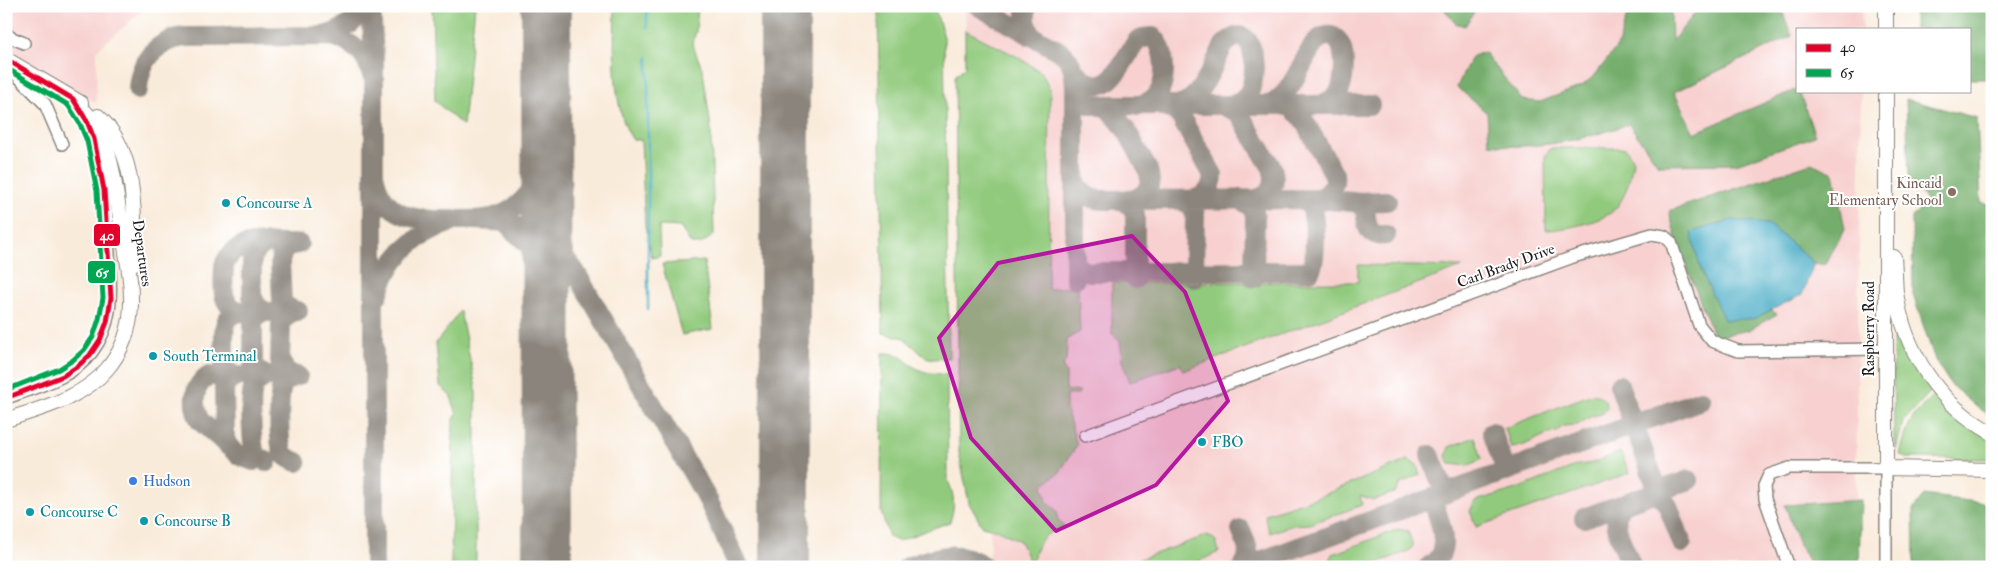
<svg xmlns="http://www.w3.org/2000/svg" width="1998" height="573" font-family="'IM FELL Double Pica',serif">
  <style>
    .built { fill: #f7d0cf }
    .green { fill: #91ca7d; stroke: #56734c }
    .forest { fill: #74ae6c; stroke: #486544 }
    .water { fill: #44aac4; stroke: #306370 }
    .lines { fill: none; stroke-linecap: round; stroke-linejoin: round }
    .stream { stroke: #44aac4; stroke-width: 2.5 }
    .taxiway { stroke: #8a847b; stroke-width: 20 }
    .runway { stroke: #8a847b; stroke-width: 50 }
    .minor-casing { stroke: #8a847b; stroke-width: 14 }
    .major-casing { stroke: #8a847b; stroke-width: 16 }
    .minor { stroke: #fff; stroke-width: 11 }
    .major { stroke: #fff; stroke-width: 14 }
    .bus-1-casing { stroke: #fff; stroke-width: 9 }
    .bus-2-casing { stroke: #fff; stroke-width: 9 }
    .bus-1 { stroke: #e4002b; stroke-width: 5 }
    .bus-2 { stroke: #00a651; stroke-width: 5 }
    .marked { fill: #b5179e; fill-opacity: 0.2; stroke: #b5179e; stroke-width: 4; stroke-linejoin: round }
    .education-dot { fill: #8d6e63; stroke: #fff; stroke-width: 2 }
    .culture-dot { fill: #0f9aa8; stroke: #fff; stroke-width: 2 }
    .shop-dot { fill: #3f7fe0; stroke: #fff; stroke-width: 2 }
    .labels { text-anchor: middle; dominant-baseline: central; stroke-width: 4; stroke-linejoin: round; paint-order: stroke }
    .education-label { font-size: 15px; fill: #785e54; stroke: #fff; text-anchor: end }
    .culture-label { font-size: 15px; fill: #0d838f; stroke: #fff; text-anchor: start }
    .street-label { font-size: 15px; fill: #1c1c1c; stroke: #fff }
    .shop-label { font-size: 15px; fill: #366cbe; stroke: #fff; text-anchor: start }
    .line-badge { stroke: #fff; stroke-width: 2 }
    .badge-label { font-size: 14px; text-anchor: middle; font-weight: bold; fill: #fff }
  </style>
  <rect width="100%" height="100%" fill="#fff"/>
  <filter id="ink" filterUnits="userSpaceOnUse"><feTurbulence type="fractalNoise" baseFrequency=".02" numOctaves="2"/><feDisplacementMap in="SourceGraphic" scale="10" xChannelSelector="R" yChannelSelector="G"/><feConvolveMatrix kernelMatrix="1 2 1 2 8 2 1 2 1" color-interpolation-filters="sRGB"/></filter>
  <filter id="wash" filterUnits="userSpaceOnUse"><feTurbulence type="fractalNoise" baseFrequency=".0096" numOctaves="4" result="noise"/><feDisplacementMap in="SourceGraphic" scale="20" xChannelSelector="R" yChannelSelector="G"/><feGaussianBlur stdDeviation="1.12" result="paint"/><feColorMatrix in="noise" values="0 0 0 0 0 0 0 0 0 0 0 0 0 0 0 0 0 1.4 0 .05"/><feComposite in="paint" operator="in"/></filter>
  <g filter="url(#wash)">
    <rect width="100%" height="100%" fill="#f9ebda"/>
    <path class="built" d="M6,6H148L97,50L96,103L6,47Z
      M965,6H1862V29H1797V91H1861L1855,567H990V470Z"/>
    <path class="green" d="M432,6H475L463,126L435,101Z
      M615,6H698L696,32L692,43L703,71L711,128L714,235L701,244H691L680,227L659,226L660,256L652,258L645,226L641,140H633C611,111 614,42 615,6Z
      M878,6H925L936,12L944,37L949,358L934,359L925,357L904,338L883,333Z
      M965,30L1018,57L1042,73L1050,89L1048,289L1078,286L1080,332L1067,339L1066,361L1062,366L1066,373V390L1080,392L1078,394L1066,395V409L1077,445L1059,473L1046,482L1043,486L1047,501L1057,511L1058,521L1065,526C1041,535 1038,541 1031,565L1020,541L998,530L982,526L969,503L959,453L955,76L965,67Z
      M1551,148H1626L1633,161C1630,178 1626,199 1613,211C1601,222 1562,230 1546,230L1545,156Z
      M704,261L713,329L682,335L662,264Z
      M1358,265L1462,267L1183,371L1180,364L1130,382L1122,361L1120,340L1112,334V283L1358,282Z
      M460,311L476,388V567H451L453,421L457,414L451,397L440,386L436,343Z
      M1893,318H1896L1932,390L1903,422L1896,450L1894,442Z
      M882,353C905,353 899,358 916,368C926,374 937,373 947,375L948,481C955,496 955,506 950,522L898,541L889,537L881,512Z
      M1936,393L1992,440V459L1906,458L1900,455C1908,420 1911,417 1936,393Z
      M1592,394C1602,395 1604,399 1608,407L1602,414L1592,416L1577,425L1563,426L1557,432C1540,434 1528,447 1511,448L1505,428Z
      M1475,437L1482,459L1468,466L1450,464L1446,456L1449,447Z
      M1620,452L1630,473L1476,527L1470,511L1475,501L1517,489L1578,465L1593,463Z
      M1408,460L1417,465L1420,475L1400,484L1396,492L1374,500L1360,496L1362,505L1310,524L1292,525L1270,533L1265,520L1266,514L1321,496Z
      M1398,529L1408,531L1413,546L1409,551L1366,567H1331L1329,561L1333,554Z
      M1208,535L1216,541L1219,552L1186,567H1118Z"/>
    <path class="forest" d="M1442,6H1478L1465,26L1455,23Z
      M1630,6H1668L1671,14L1672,41L1701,6H1780L1792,36L1674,92L1694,133L1797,89V91H1799L1815,136L1736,164L1658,165L1629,124C1596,136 1559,145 1523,146C1512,147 1500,145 1489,144L1487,113L1457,87L1471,57L1484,52L1522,100L1540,102L1582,86L1596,74L1618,45Z
      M1914,6H1992V79H1969V29H1914Z
      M1906,99L1977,118L1981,203L1992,204V415L1979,409L1951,385L1935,360L1913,295L1912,217L1927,201L1909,179Z
      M1811,163L1834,173L1845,229L1825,265L1814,263L1768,224L1753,319L1771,310L1777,314L1749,330L1714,337L1676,239L1669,211Z
      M1924,495L1992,504V567H1914L1913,510Z
      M1861,500L1859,567H1812L1799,545L1785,505Z"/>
    <path class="water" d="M1732,220L1768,224L1814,263L1802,295L1753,319L1724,320L1700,268L1691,232Z"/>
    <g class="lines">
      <path class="stream" d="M647,6V27
        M648,57V309"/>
      <path class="taxiway" d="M371,6L374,57V567
        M770,6L779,43L785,74
        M978,6L1061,52C1074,62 1074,73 1075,88V279
        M1026,6V21L1031,36
        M323,36C341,32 356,23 365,6
        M1074,70C1107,108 1120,63 1137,41L1142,38L1153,37C1166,46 1167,81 1158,94C1153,101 1146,103 1138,106
        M1075,88L1083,101L1092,105H1370
        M138,90C139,62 156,41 184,37L332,36C352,42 367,55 372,75
        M1269,105C1297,94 1306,42 1323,37C1349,28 1346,79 1339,92C1335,99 1328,102 1321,105
        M1283,105L1291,107L1302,117L1334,174C1336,187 1329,195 1317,199
        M1101,106C1123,115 1136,150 1148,170C1153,185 1147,195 1132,200
        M1162,106L1173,110L1180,116L1213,175C1212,188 1207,195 1195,199
        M1180,106C1202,97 1213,65 1224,45C1255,14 1259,75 1249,92C1245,100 1238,103 1230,106
        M1224,106L1238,112L1272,168C1277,183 1272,194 1257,199
        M374,174C386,242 460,211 507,223C536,230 558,248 575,271L708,500L739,567
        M1075,180C1080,192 1089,199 1102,200L1317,199L1353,202L1387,201
        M1240,199L1252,207L1255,216L1254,278
        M1122,200L1132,206L1135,215V279
        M1182,200L1192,207L1195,215L1194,278
        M1353,202L1358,203L1365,210C1368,226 1365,237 1386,235
        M546,210L553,231L564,252
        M485,219C521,214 538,187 546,155
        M513,231C537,247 542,269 546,296
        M265,244L257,249L252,257V296L257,306L266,312
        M1075,261L1079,269L1090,272L1310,271C1317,262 1316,215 1310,205L1300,199
        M378,295C388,260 414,234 449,223
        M240,311C218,305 224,283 224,265C236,237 267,244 292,244
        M295,311L284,305L282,301L280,262C282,251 287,244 299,244
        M295,311L287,315L281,324L280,361L286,371L295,376
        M238,376C234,375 230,373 228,370C222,364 224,355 224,347C224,327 222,311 248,312
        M267,376L256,370L253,363V323L258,315L265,312L298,311
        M295,376C288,379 283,382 281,390C279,399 278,446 283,453C286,458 292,460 297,462
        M1619,385L1658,491L1668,506L1682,543
        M1492,432L1506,471
        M228,446L225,438L224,388L228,382L238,376
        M1430,455L1445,493
        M253,461L240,456L200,421C192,405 192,385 209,376H298
        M267,462L256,455C251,446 250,400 253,389C255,382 261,379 267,376
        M1623,504C1607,519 1625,548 1631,565
        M1584,518L1689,480
        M1241,530C1246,543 1253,555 1242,567
        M785,557L787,567
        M907,567C935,557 959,547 985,567
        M1244,567L1701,400
        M1428,567C1455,553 1439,520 1432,498"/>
      <path class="runway" d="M546,6L547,567
        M785,6V567"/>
    </g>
  </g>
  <g filter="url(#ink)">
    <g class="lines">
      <g class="minor-casing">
        <path id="minor" d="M6,33L10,37L24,43
          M6,64L45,104L62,144
          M6,398C36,387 72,379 92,352C101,340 107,325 109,311C112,292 110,272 109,254C106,209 106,152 82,113
          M1085,436L1573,257L1652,234L1664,236L1671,242L1699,325L1712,341L1738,351L1885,349
          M1789,567L1765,499L1764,486L1769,475L1789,468H1886V567"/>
      </g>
      <g class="major-casing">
        <path id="major" d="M1886,6V29
          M6,59L81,103
          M1886,91V468L1992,470
          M98,116C139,152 133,214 135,263
          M1894,257C1895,269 1895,280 1896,292C1904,351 1939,405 1992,433
          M6,420C41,408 82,399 107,369C119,355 127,337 130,318C134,287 126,254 121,224C116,192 113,156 98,128C92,117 81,108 73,99"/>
      </g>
      <use href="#minor" class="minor"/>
      <use href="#major" class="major"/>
      <g class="bus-1-casing">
        <path id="bus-1" d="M6,59L73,99L87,121L94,139L104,190L111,298L107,322L100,340L90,355L78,366L63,376L6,398"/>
      </g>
      <g class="bus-2-casing">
        <path id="bus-2" d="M6,68L68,105L80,124L87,141L97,191L103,298L99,319L93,337L84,350L73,360L59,369L6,390"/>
      </g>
      <use href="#bus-1" class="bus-1"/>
      <use href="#bus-2" class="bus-2"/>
    </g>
  </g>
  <path class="marked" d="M1132,236L1185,292L1228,401L1156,485L1056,531L971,438L939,338L998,263Z"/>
  <circle class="education-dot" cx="1952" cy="192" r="5"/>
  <g class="culture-dot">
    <circle cx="226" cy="203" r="5"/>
    <circle cx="153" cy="356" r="5"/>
    <circle cx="1202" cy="442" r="5"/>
    <circle cx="30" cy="512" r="5"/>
    <circle cx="144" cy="521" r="5"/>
  </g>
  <circle class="shop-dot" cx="133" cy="481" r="5"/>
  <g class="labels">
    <g class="education-label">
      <text x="1942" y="183">Kincaid<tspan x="1942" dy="17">Elementary School</tspan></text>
    </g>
    <g class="culture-label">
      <text x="236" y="203">Concourse A</text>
      <text x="163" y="356">South Terminal</text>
      <text x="1212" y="442">FBO</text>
      <text x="40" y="512">Concourse C</text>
      <text x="154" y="521">Concourse B</text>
    </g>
    <g class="street-label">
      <text transform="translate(142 253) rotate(82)">Departures</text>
      <text transform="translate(1506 266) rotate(-20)">Carl Brady Drive</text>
      <text transform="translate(1869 329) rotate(-90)">Raspberry Road</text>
    </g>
    <g class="shop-label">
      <text x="143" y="481">Hudson</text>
    </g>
  </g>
  <g class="line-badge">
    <rect x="93" y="223" width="28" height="24" rx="5" fill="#e4002b"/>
    <rect x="87" y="260" width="29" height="24" rx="5" fill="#00a651"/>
  </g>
  <g class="badge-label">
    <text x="107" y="240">40</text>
    <text x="102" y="277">65</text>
  </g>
  <rect width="1998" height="573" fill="none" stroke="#fff" stroke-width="25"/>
  <rect x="1796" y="28" width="175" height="65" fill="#ffffff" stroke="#a4a4a4"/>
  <rect x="1806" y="44" width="25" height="8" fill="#e4002b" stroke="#a4a4a4"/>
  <text x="1840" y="52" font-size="15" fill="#1c1c1c">40</text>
  <rect x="1806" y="69" width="25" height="8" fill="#00a651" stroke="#a4a4a4"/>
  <text x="1840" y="78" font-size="15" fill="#1c1c1c">65</text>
</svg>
